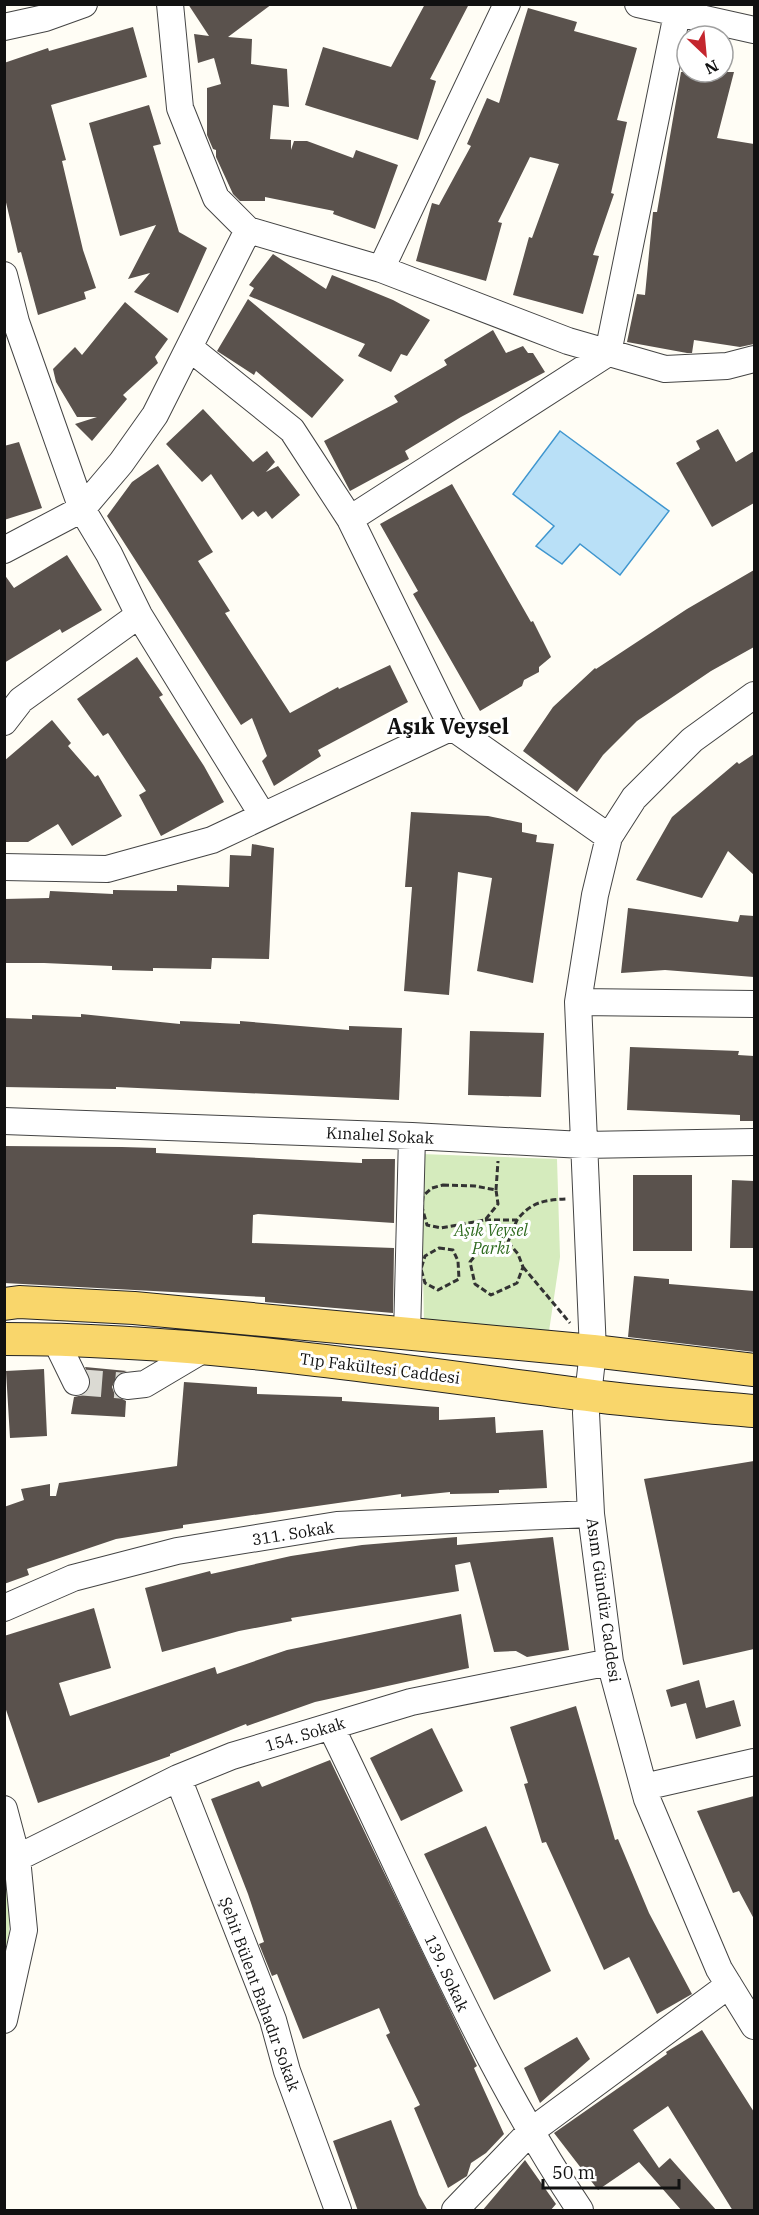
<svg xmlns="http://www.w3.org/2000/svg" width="759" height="2215" font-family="'IBM Plex Serif',serif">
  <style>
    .green { fill: #d5ebbd }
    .water { fill: #b9e0f7; stroke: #3f96cf; stroke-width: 1.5 }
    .building { fill: #5a524d }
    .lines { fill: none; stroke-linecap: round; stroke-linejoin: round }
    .minor-tunnel { stroke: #dbdad3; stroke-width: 26; stroke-dasharray: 26 13; stroke-linecap: butt }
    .minor-casing { stroke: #444; stroke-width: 28 }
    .major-casing { stroke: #222; stroke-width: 34 }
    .path { stroke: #333; stroke-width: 3; stroke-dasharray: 6 3; stroke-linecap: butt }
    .minor { stroke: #fff; stroke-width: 26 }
    .major { stroke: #f9d66b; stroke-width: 32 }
    .labels { text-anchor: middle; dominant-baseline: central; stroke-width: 6; stroke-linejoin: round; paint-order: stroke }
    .street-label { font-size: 16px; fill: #111; stroke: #fff }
    .park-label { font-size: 16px; font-style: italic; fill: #2f6b1f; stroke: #fff }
    .district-label { font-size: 22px; font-weight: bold; fill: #111; stroke: #fff }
  </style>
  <rect width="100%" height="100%" fill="#fffdf5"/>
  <path class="green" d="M421,1154L557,1159L560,1257L548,1338L424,1326Z
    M5,1870H13L9,1933L5,1951Z"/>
  <path class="water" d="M560,431L669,511L620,575L580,544L562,564L536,546L554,526L513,494Z"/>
  <path class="building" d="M188,4H272L228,37L252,39L251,64L287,69L289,107L273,105L270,139L291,140V150L294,141H307L353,158L356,150L398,165L375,229L333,214L334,211L265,197V201H240L233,194L216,157V150L213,149L207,135V88L221,84L214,58L198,63L194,34L209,36Z
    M425,4H469L430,79L436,81L418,140L305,105L323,47L391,67Z
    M528,8L577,22L574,31L637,48L617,120L627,122L611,193L614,194L593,255L599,256L583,314L513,295L529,237L532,238L559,164L530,157L498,222L502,223L486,281L416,261L432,203L439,205L471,146L467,144L487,98L499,103Z
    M133,27L147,77L51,105L66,160L62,161L83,250L96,288L84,292L86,299L38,315L21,252L18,253L4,194V63L48,48L49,51Z
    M681,72H734L717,138L754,144V344L740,347L694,340L692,353H687L627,342L637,294L645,295L653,212H657Z
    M149,105L161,144L153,146L179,232L207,248L178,313L134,292L150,273L128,279L156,225L120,236L89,123Z
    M273,254L326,289L332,275L393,300L430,320L407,356L401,354L391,372L358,356L365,344L249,296L254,288L249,285Z
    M248,299L344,380L312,418L256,371L254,375L217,351Z
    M125,302L168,339L155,357L158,363L123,395L127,399L92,441L75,424L97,417H77L56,382L53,369L75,347L82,355Z
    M493,330L506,353L523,346L528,353H533L545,372L461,417L405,451L409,459L350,491L324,441L398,402L394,396L447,365L444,360Z
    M203,409L253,462L267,451L275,462L266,472L278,466L300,495L272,519L266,511L258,517L253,511L242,520L211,474L202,482L166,444Z
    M718,429L736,462L754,451V503L712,527L676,463L700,449L696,441Z
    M19,442L42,508L4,520V446Z
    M158,464L213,552L198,561L230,611L225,613L290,713L338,687L339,689L390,665L408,702L318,750L321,756L274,786L262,761L267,756L252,718L241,725L107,516L132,482Z
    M452,484L531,622L533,621L551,657L539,667V672L524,680L522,686L480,711L413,594L418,591L380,524Z
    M67,555L102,610L62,633L60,629L4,663V574L14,588Z
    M754,570V647L711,671L637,721L603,755L577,792L523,751L553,707L595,668L596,669L687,609Z
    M137,657L163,695L159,697L204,766L224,802L161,836L139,795L146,791L108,733L103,736L77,699Z
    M52,720L71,743L68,746L95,777L98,775L122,816L72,846L58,824L28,842H4V761Z
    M754,754V875L728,851L702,898L636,880L672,817L737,762L739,764Z
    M411,812L488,816L522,823V832L537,835L536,842L554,844L533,983L477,971L492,878L458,872L449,995L404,991L412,887H405Z
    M252,844L274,848L269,959L212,958L211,969L153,968V971L112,970V966L44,963H4V899L49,898L50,891L113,894V890L177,891V885L229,887L230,855L251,856Z
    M628,908L738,922L740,915L754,916V977L665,970L621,973Z
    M81,1014L180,1024V1021L240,1024V1021L349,1030V1026L402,1028L399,1100L116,1087V1089L4,1087V1018L32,1019V1015L81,1017Z
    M470,1031L544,1033L541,1097L468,1095Z
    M630,1047L739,1051L738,1055L754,1056V1121H740V1115L627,1110Z
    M4,1146L122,1147L156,1148V1153L362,1163V1159H395L394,1223L258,1214L253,1215L252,1243L394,1248L393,1313L265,1302V1297L4,1283Z
    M633,1175H692V1251H633Z
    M732,1180L754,1181V1248H730Z
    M634,1276L669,1279V1284L754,1291V1352L628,1337Z
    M85,1367L127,1371L118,1374L112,1387L115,1395L126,1401L125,1417L71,1414L74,1397L83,1395L91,1384Z
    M44,1369L47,1436L10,1438L6,1371Z
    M184,1382L257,1387V1394L342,1397V1401L439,1407V1420L495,1417L496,1433L543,1430L547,1488L499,1490V1493L450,1494V1492L401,1497V1494L183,1525V1528L116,1539L27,1569L29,1575L4,1584V1507L24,1500L21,1489L50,1484V1496H56L59,1483L177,1466Z
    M754,1461V1649L683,1665L644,1479Z
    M457,1537V1545L553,1537L569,1650L527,1657L516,1651L494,1652L470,1562L455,1565L459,1591L291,1618L292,1621L239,1631L162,1652L145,1588L210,1571L211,1574L291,1556L362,1545Z
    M94,1608L111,1668L59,1683L70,1716L215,1667L217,1674L287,1650L461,1614L469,1668L315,1702L247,1726L246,1724L170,1754V1756L38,1803L4,1704V1636Z
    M699,1680L706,1708L734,1700L741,1726L696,1739L686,1703L671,1707L666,1690Z
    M576,1706L615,1840L618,1839L649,1913L692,1994L657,2014L629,1957L604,1970L546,1842L542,1843L524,1784L528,1783L510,1727Z
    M432,1728L463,1791L401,1821L370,1758Z
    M330,1760L477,2066L474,2068L504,2134L486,2153L471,2163L467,2176L448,2188L414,2108L420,2105L386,2035L390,2033L379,2008L303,2039L277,1974L272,1976L259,1944L264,1942L248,1894L211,1799L259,1781L262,1787Z
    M754,1796V1919L739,1891L733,1893L697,1811Z
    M486,1826L551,1971L494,2000L424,1854Z
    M702,2030L754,2112V2211H733L668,2106L633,2130L659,2168L670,2158L717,2211H682L639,2162L598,2190L554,2133L667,2054L666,2052Z
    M577,2037L590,2059L540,2103L524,2068Z
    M391,2120L419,2195L428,2211H358L333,2141Z
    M525,2160L556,2204L550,2211H482Z"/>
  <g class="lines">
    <path class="minor-tunnel" d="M76,1382L127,1386"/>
    <g class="minor-casing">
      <path id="minor" d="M170,4L180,108L216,198L248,230L381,269L568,341L665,369L727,366L754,359
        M638,4L754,30
        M4,27L45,18L84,4
        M381,269L507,4
        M4,275L16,322L82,509L109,554L139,615L263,816
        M191,349L292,430L350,519L452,727L609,837
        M350,519L608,353L679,4
        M4,550L82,509L121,463L155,415L248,230
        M754,695L692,740L634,798L609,837L595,895L578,1002L593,1351L586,1413L591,1514L610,1662L647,1799L719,1969L754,2026
        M4,722L21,700L139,615
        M4,867L107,869L212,840L452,727
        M578,1002L754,1004
        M4,1121L412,1136L583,1145L754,1142
        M407,1335L412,1136
        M55,1339L76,1382
        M127,1386L145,1384L204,1349
        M4,1608L73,1578L177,1551L337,1525L591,1514
        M331,1727C411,1890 479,2059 580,2210
        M178,1778L273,2020L287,2071L338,2210
        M644,1787L754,1762
        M4,1809L17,1858L24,1930L4,2020
        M17,1858L178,1778L232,1756L411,1702L610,1662
        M455,2210L530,2132L729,1985"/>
    </g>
    <g class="major-casing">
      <path id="major" d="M4,1304L19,1302L134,1308L593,1351L754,1370
        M4,1339C200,1339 394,1370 587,1395C643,1403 699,1406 754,1411"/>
    </g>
    <path class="path" d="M443,1185L475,1186L496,1190L498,1204L485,1220L441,1228L427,1225L422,1207L423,1196L432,1188Z
      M496,1190L498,1161
      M485,1220H517C531,1202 544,1200 566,1199
      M508,1242L518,1254L523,1267L517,1283L491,1295L475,1284L470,1262C481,1248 489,1243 508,1242Z
      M508,1242L517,1220
      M439,1248L453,1250L458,1261L459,1279L438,1290L425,1283L421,1269L425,1256Z
      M523,1267L570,1323"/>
    <use href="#minor" class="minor"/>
    <use href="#major" class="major"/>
  </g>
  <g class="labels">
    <g class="street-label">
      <text transform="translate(380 1135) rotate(3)">Kınalıel Sokak</text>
      <text transform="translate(380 1368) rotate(7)">Tıp Fakültesi Caddesi</text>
      <text transform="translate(293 1533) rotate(-9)">311. Sokak</text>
      <text transform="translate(604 1600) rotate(82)">Asım Gündüz Caddesi</text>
      <text transform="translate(305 1734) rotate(-17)">154. Sokak</text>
      <text transform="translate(447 1973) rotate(65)">139. Sokak</text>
      <text transform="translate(260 1994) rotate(70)">Şehit Bülent Bahadır Sokak</text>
    </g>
    <g class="park-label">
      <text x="491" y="1230">Aşık Veysel<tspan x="491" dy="18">Parkı</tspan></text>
    </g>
    <g class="district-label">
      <text x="448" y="725">Aşık Veysel</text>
    </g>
  </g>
  <rect width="759" height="2215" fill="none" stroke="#111111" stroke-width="12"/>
  <g transform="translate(705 54) rotate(154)"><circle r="28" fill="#ffffff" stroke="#a0a0a0" stroke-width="1.5"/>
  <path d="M0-4.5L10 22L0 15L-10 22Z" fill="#c4262e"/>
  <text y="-9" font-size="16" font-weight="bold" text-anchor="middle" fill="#111111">N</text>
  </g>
  <path d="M543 2179v9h136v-9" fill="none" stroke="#111111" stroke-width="3"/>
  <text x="552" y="2179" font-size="18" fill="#111111" stroke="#ffffff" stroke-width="4.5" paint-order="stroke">50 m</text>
</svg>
